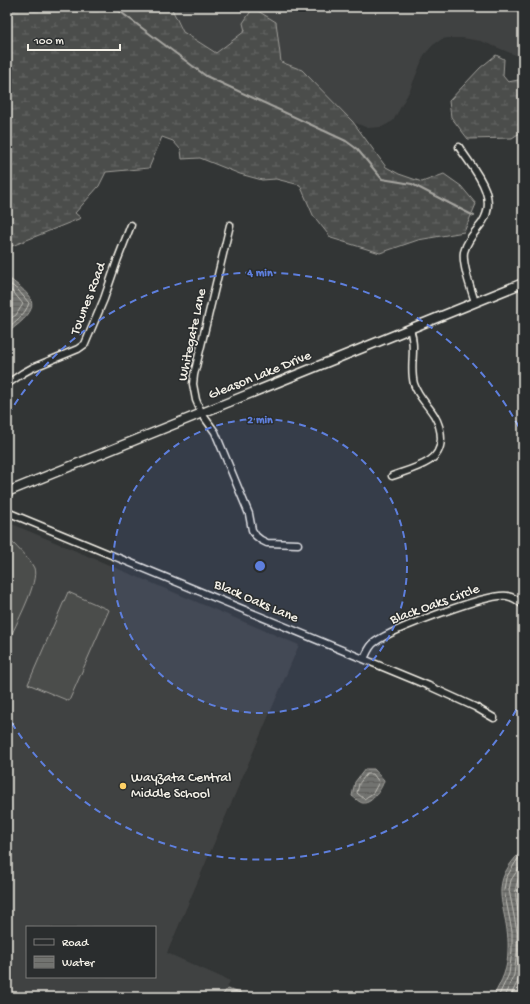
<svg xmlns="http://www.w3.org/2000/svg" width="530" height="1004" font-family="'Gochi Hand',sans-serif">
  <style>
    .built { fill: #404242; fill-rule: evenodd }
    .wetland { fill: url(#wetland-marsh); stroke: #a09f9a }
    .pitch { fill: #4b4d4c; stroke: #a09f9a }
    .water { fill: url(#water-rules); stroke: #a6a5a0 }
    .lines { fill: none; stroke-linecap: round; stroke-linejoin: round }
    .shore { stroke: #c0bfb8; stroke-width: 1 }
    .stream { stroke: #a6a5a0; stroke-width: 2 }
    .minor-casing { stroke: #f4f1e8; stroke-width: 9 }
    .major-casing { stroke: #f4f1e8; stroke-width: 11 }
    .minor { stroke: #2a2d2e; stroke-width: 6 }
    .major { stroke: #2a2d2e; stroke-width: 8 }
    .ring { fill: none; stroke: #5e7fdd; stroke-width: 2; stroke-dasharray: 7 5 }
    .poi-dot { fill: #ffd166; stroke: #2a2d2e; stroke-width: 1.5 }
    .labels { text-anchor: middle; dominant-baseline: central; stroke-width: 3; stroke-linejoin: round; paint-order: stroke }
    .street-label { font-size: 14px; fill: #f4f1e8; stroke: #2a2d2e }
    .poi-label { font-size: 14px; fill: #f4f1e8; stroke: #2a2d2e; text-anchor: start }
    .centre { fill: #5e7fdd; stroke: #2a2d2e; stroke-width: 2 }
    .ring-label { font-size: 12px; text-anchor: middle; font-weight: bold; fill: #5e7fdd; stroke: #2a2d2e; stroke-width: 3; stroke-linejoin: round; paint-order: stroke }
  </style>
  <defs>
    <pattern id="wetland-marsh" width="20" height="14" patternUnits="userSpaceOnUse"><rect width="20" height="14" fill="#4b4d4c"/><path d="M1 5h8M5 5V1M11 12h8M15 12V8" fill="none" stroke="#666766"/></pattern>
    <pattern id="water-rules" width="6" height="5" patternUnits="userSpaceOnUse"><rect width="6" height="5" fill="#727370"/><path d="M0 2.5h6" fill="none" stroke="#5e5e5b"/></pattern>
  </defs>
  <rect width="100%" height="100%" fill="#323535"/>
  <filter id="ink" filterUnits="userSpaceOnUse"><feTurbulence type="fractalNoise" baseFrequency=".025" numOctaves="2"/><feDisplacementMap in="SourceGraphic" scale="8" xChannelSelector="R" yChannelSelector="G"/><feConvolveMatrix kernelMatrix="1 2 1 2 8 2 1 2 1" color-interpolation-filters="sRGB"/></filter>
  <g filter="url(#ink)">
    <path class="built" d="M171,7H523V58L481,41L462,38H448L442,39L433,45L424,55L410,90L393,121L382,127L368,128L353,122L302,70L281,62L245,31L216,53L183,32Z
      M7,522L299,645L167,953L230,981L223,997H7ZM27,927H155V977H27Z"/>
    <path class="wetland" d="M7,7H171L183,32L216,53L245,31L243,23L253,8L276,22L281,62L302,70L353,122L386,167L399,174L422,182L444,174L461,186L476,204L464,232L418,240L380,253L331,238L313,215L300,185L276,179L262,180L240,174L200,158L182,159L181,150L173,141L162,137L149,168L106,172L99,186L75,213L81,218L7,248Z
      M496,55L504,59L503,76L508,82L523,79V131L512,138L468,139L451,117L449,101L480,68Z"/>
    <path class="pitch" d="M7,537C13,543 31,561 34,568C39,582 17,622 11,636L7,638Z
      M68,592L109,610L69,701L28,684Z"/>
    <path class="water" d="M7,277C41,301 39,309 7,333Z
      M365,769H374L384,780C383,787 372,804 363,803C360,803 355,798 352,796L355,782Z
      M523,850V997H493C502,980 508,969 508,950C510,907 483,887 523,850Z
      M227,989L241,993L244,997H223L222,996Z"/>
    <g class="lines">
      <path class="shore" d="M7,282L18,290L29,303C25,315 16,321 7,328
        M7,288L14,293L23,304L16,315L7,321
        M367,774H373L379,782L373,793L364,799L357,793L359,784Z
        M523,872C521,876 518,879 517,883C512,895 522,924 523,939
        M498,997L509,974L512,951V931L504,890L506,878L517,860L523,855
        M504,997L514,975L517,951V931L509,890L511,880L523,862
        M510,997L520,977L523,955"/>
      <path class="stream" d="M114,7L206,76L346,141L357,149L382,179L412,184L474,216"/>
      <g class="minor-casing">
        <path id="minor" d="M459,147C473,169 500,196 482,223C475,232 467,240 464,252C462,265 471,289 475,302
          M230,225L194,375L193,384L196,400L202,414L215,432L249,514L252,530L256,536L261,540L267,543L298,544
          M7,384L23,373L32,368L78,349L85,344L104,299L117,261L131,225
          M392,476C403,472 418,468 429,461C445,451 443,430 434,415C427,404 418,396 414,384C409,365 417,349 410,329
          M7,512L429,686L475,707L494,718
          M364,659C367,653 369,646 375,642C393,629 488,593 507,596C513,597 519,601 523,605"/>
      </g>
      <g class="major-casing">
        <path id="major" d="M7,492L523,283"/>
      </g>
      <use href="#minor" class="minor"/>
      <use href="#major" class="major"/>
    </g>
  </g>
  <circle cx="260" cy="566" r="147" fill="#5e7fdd" fill-opacity=".12"/>
  <g class="ring">
    <circle cx="260" cy="566" r="147"/>
    <path d="M522 699A294 294 0 0 1 8 717M8 415A294 294 0 0 1 522 433"/>
  </g>
  <circle class="poi-dot" cx="123" cy="786" r="4"/>
  <g class="labels">
    <g class="street-label">
      <text transform="translate(89 299) rotate(-69)">Townes Road</text>
      <text transform="translate(193 335) rotate(-78)">Whitegate Lane</text>
      <text transform="translate(260 376) rotate(-22)">Gleason Lake Drive</text>
      <text transform="translate(256 602) rotate(23)">Black Oaks Lane</text>
      <text transform="translate(435 605) rotate(-20)">Black Oaks Circle</text>
    </g>
    <g class="poi-label">
      <text x="131" y="778">Wayzata Central<tspan x="131" dy="16">Middle School</tspan></text>
    </g>
  </g>
  <circle cx="260" cy="566" r="6" class="centre"/>
  <g class="ring-label">
    <text x="260" y="276">4 min</text>
    <text x="260" y="423">2 min</text>
  </g>
  <rect width="530" height="1004" fill="none" stroke="#2a2d2e" stroke-width="24"/>
  <rect x="12" y="12" width="506" height="980" fill="none" stroke="#f4f1e8" stroke-width="1.5" filter="url(#ink)"/>
  <rect x="26" y="926" width="130" height="52" fill="#2a2d2e" stroke="#7b7b78"/>
  <rect x="34" y="939" width="20" height="6" fill="#2a2d2e" stroke="#7b7b78"/>
  <text x="62" y="946" font-size="12" fill="#f4f1e8">Road</text>
  <rect x="34" y="956" width="20" height="12" fill="url(#water-rules)" stroke="#7b7b78"/>
  <text x="62" y="966" font-size="12" fill="#f4f1e8">Water</text>
  <path d="M28 44v6h92v-6" fill="none" stroke="#f4f1e8" stroke-width="2"/>
  <text x="34" y="44" font-size="12" fill="#f4f1e8" stroke="#2a2d2e" stroke-width="3" paint-order="stroke">100 m</text>
</svg>
